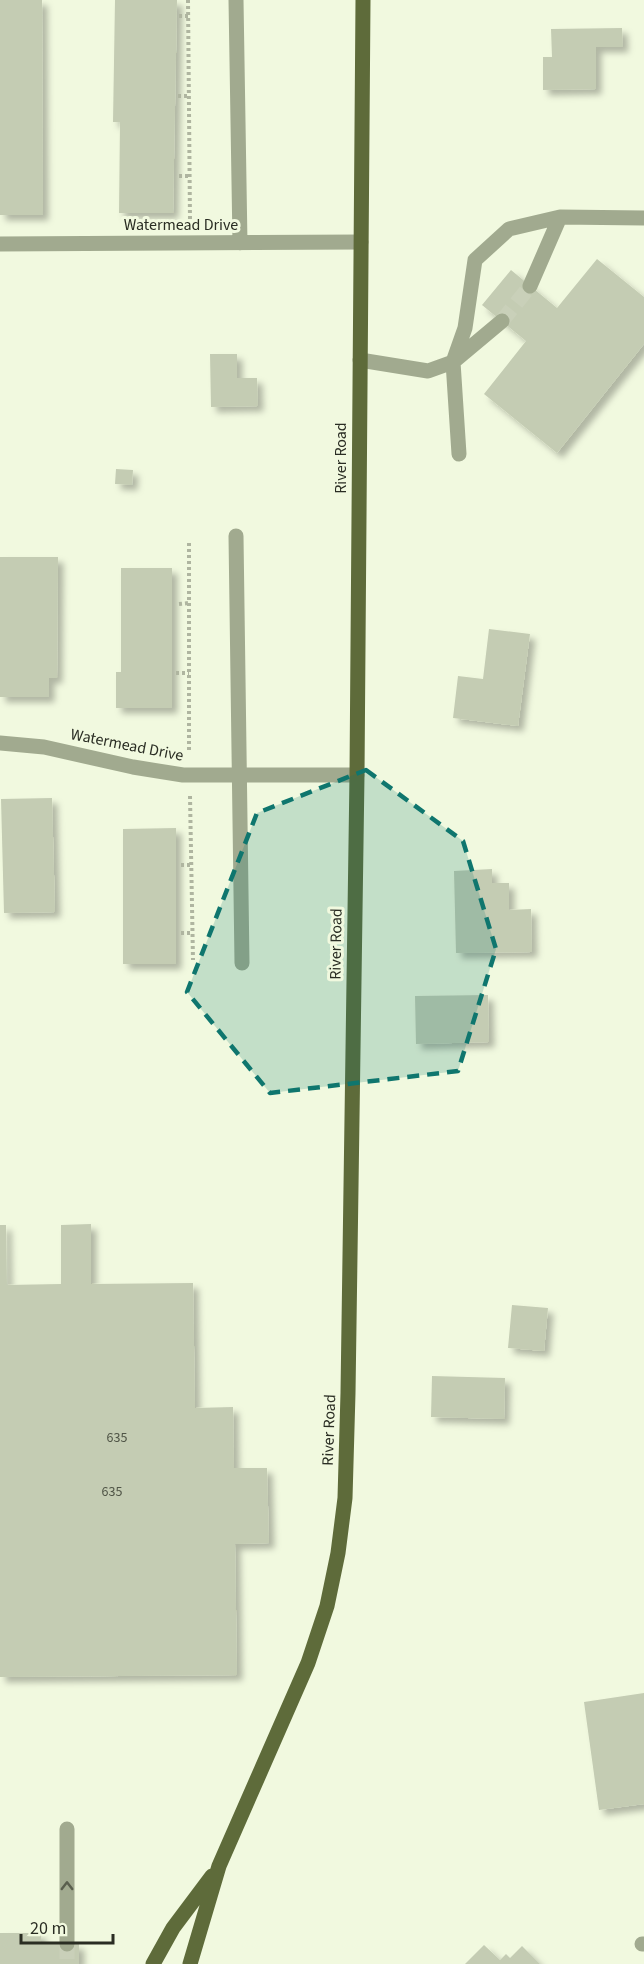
<svg xmlns="http://www.w3.org/2000/svg" width="644" height="1964" font-family="'Source Sans 3',sans-serif">
  <style>
    .building { fill: #c4ccb3; filter: url(#shadow) }
    .lines { fill: none; stroke-linecap: round; stroke-linejoin: round }
    .minor-tunnel { stroke: #c9d0b9; stroke-width: 15; stroke-dasharray: 15 8; stroke-linecap: butt }
    .path { stroke: #afb5a0; stroke-width: 4; stroke-dasharray: 3 3; stroke-linecap: butt }
    .minor { stroke: #a1aa8f; stroke-width: 15 }
    .major { stroke: #5e6b3a; stroke-width: 15 }
    .oneway { stroke: #5a5f4e }
    .marked { fill: #0f766e; fill-opacity: 0.2; stroke: #0f766e; stroke-width: 4.5; stroke-dasharray: 12 8; stroke-linejoin: round }
    .labels { text-anchor: middle; dominant-baseline: central; stroke-width: 6; stroke-linejoin: round; paint-order: stroke }
    .number-label { font-size: 14px; fill: #505547 }
    .street-label { font-size: 16px; fill: #2a2d23; stroke: #f1f9df }
  </style>
  <defs>
    <filter id="shadow"><feDropShadow dx="5.5" dy="5.5" stdDeviation="3" flood-color="#0004"/></filter>
  </defs>
  <rect width="100%" height="100%" fill="#f1f9df"/>
  <path class="building" d="M0,0H42L43,215H0Z
    M115,0H177L173,213H119L120,122H113Z
    M622,28L623,47H596V89L543,90V57H552L551,29Z
    M597,259L644,297V344L557,453L484,394L526,341L482,305L511,270L557,308Z
    M210,354H237V378H257L258,406L211,407Z
    M116,469L133,470L132,485L115,484Z
    M0,557H58L57,678H49V697H0Z
    M121,568H172V708H116V672H121Z
    M489,629L530,634L518,726L453,718L458,676L483,679Z
    M52,798L55,912L4,913L1,799Z
    M176,828V964H123V829Z
    M492,869V883H509V910L531,909L532,952L456,953L454,871Z
    M488,995L489,1042L416,1044L415,996Z
    M91,1224V1284L193,1283L195,1408L233,1407L234,1468H267L269,1543L235,1544L237,1675L0,1677V1225H6L7,1285L61,1284V1225Z
    M512,1305L548,1308L544,1351L508,1348Z
    M432,1376L505,1378L504,1419L431,1417Z
    M644,1693V1804L599,1810L584,1702Z
    M0,1933H41V1943L79,1944V1964H0Z
    M484,1945L500,1960L506,1954L510,1958L522,1946L540,1964H465Z"/>
  <g class="lines">
    <path class="minor-tunnel" d="M502,321L530,286
      M67,1944V1964"/>
    <path class="path" d="M188,0L190,220
      M179,16H188
      M178,96H189
      M179,176H190
      M189,543V752
      M179,604L189,603
      M176,673H189
      M190,796L193,960
      M181,865H191
      M181,933H193"/>
    <path class="minor" d="M236,0L240,243
      M0,244L361,242
      M530,286L560,217
      M360,360L428,371L453,362L465,328L475,260L509,229L560,217L644,218
      M459,454L453,362L502,321
      M236,536L242,963
      M0,743L44,747L133,767L183,775H357
      M67,1944V1829
      M642,1944H644"/>
    <path class="major" d="M153,1964L173,1928L212,1876
      M190,1964L219,1866L308,1663L327,1606L338,1553L345,1498L348,1393L357,775L363,0"/>
  </g>
  <defs><path id="oneway-chevron" d="M-2-3.5L2.5 0L-2 3.5" fill="none" stroke-width="1.6" stroke-linecap="round" stroke-linejoin="round" transform="scale(1.5)"/></defs>
  <use class="oneway" href="#oneway-chevron" transform="translate(67 1886) rotate(-90)"/>
  <path class="marked" d="M366,770L463,841L496,949L458,1071L270,1093L187,992L257,813Z"/>
  <g class="labels">
    <g class="number-label">
      <text x="117" y="1438">635</text>
      <text x="112" y="1492">635</text>
    </g>
    <g class="street-label">
      <text x="181" y="225">Watermead Drive</text>
      <text transform="translate(341 458) rotate(-90)">River Road</text>
      <text transform="translate(127 745) rotate(11)">Watermead Drive</text>
      <text transform="translate(336 944) rotate(-89)">River Road</text>
      <text transform="translate(329 1430) rotate(-88)">River Road</text>
    </g>
  </g>
  <path d="M21 1934v9h92v-9" fill="none" stroke="#2a2d23" stroke-width="3"/>
  <text x="30" y="1934" font-size="18" fill="#2a2d23" stroke="#f1f9df" stroke-width="4.5" paint-order="stroke">20 m</text>
</svg>
